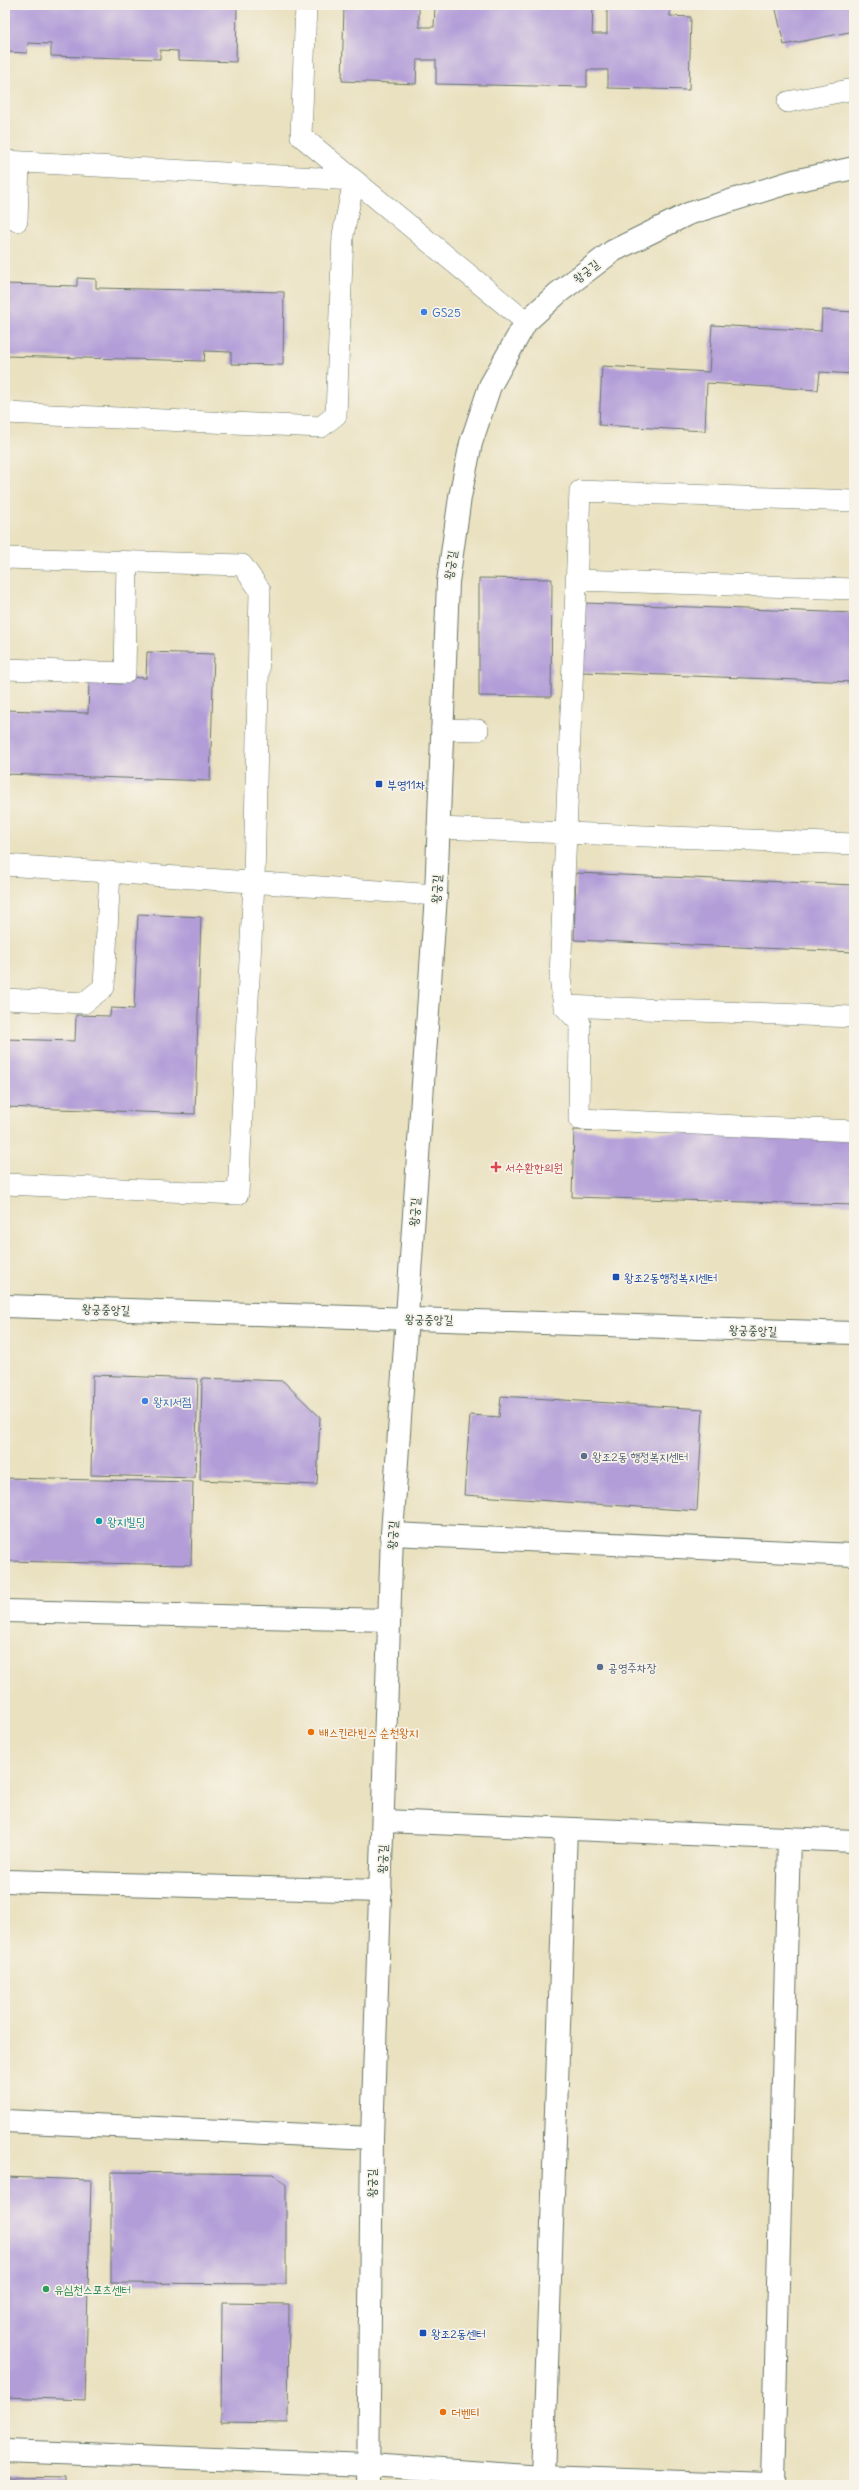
<svg xmlns="http://www.w3.org/2000/svg" width="859" height="2490" font-family="Delius,'Poor Story',sans-serif">
  <style>
    .building { fill: #b29dd8 }
    .lines { fill: none; stroke-linecap: round; stroke-linejoin: round }
    .service-casing { stroke: #667665; stroke-width: 22 }
    .minor-casing { stroke: #667665; stroke-width: 24 }
    .tertiary-casing { stroke: #667665; stroke-width: 24 }
    .service { stroke: #fff; stroke-width: 21 }
    .minor { stroke: #fff; stroke-width: 22 }
    .tertiary { stroke: #fff; stroke-width: 22 }
    .shop-dot { fill: #3f7fe0; stroke: #f7f3e8; stroke-width: 1.5 }
    .transit-dot { fill: #1a4fb4; stroke: #f7f3e8; stroke-width: 1.5 }
    .health-dot { fill: #e0444e; stroke: #f7f3e8; stroke-width: 1.5 }
    .service-dot { fill: #5c6f8a; stroke: #f7f3e8; stroke-width: 1.5 }
    .culture-dot { fill: #0f9aa8; stroke: #f7f3e8; stroke-width: 1.5 }
    .food-dot { fill: #e8710a; stroke: #f7f3e8; stroke-width: 1.5 }
    .leisure-dot { fill: #2e9e5b; stroke: #f7f3e8; stroke-width: 1.5 }
    .labels { text-anchor: middle; dominant-baseline: central; stroke-width: 3.5; stroke-linejoin: round; paint-order: stroke }
    .street-label { font-size: 12px; fill: #1f3d34; stroke: #f7f3e8 }
    .shop-label { font-size: 12px; fill: #366cbe; stroke: #f7f3e8; text-anchor: start }
    .transit-label { font-size: 12px; fill: #164399; stroke: #f7f3e8; text-anchor: start }
    .health-label { font-size: 12px; fill: #be3a42; stroke: #f7f3e8; text-anchor: start }
    .service-label { font-size: 12px; fill: #4e5e75; stroke: #f7f3e8; text-anchor: start }
    .culture-label { font-size: 12px; fill: #0d838f; stroke: #f7f3e8; text-anchor: start }
    .food-label { font-size: 12px; fill: #c56008; stroke: #f7f3e8; text-anchor: start }
    .leisure-label { font-size: 12px; fill: #27864d; stroke: #f7f3e8; text-anchor: start }
  </style>
  <rect width="100%" height="100%" fill="#f7f3e8"/>
  <filter id="ink" filterUnits="userSpaceOnUse"><feTurbulence type="fractalNoise" baseFrequency=".025" numOctaves="2"/><feDisplacementMap in="SourceGraphic" scale="8" xChannelSelector="R" yChannelSelector="G"/><feConvolveMatrix kernelMatrix="1 2 1 2 8 2 1 2 1" color-interpolation-filters="sRGB"/></filter>
  <filter id="wash" filterUnits="userSpaceOnUse"><feTurbulence type="fractalNoise" baseFrequency=".012" numOctaves="4" result="noise"/><feDisplacementMap in="SourceGraphic" scale="16" xChannelSelector="R" yChannelSelector="G"/><feGaussianBlur stdDeviation="0.9" result="paint"/><feColorMatrix in="noise" values="0 0 0 0 0 0 0 0 0 0 0 0 0 0 0 0 0 1.4 0 .05"/><feComposite in="paint" operator="in"/></filter>
  <g filter="url(#wash)">
    <rect width="100%" height="100%" fill="#eae1c0"/>
    <g id="blocks">
      <path class="building" d="M5,5H237L236,62L178,60V51L160,50V59L51,56V44L28,43L27,53L5,52Z
        M344,5H419V27H434L435,5H497V8L539,9L540,5H593L592,34H607V6L670,7V16L691,17L689,90L608,88V70H587V87L436,84V60H417L416,84L342,81Z
        M775,5H854V31L784,45Z
        M77,278L96,279V288L284,292L283,365L231,364V352L205,351L204,361L5,356V284L77,286Z
        M822,310L854,312V374L820,372L818,390L707,383L705,431L599,425L602,366L709,372L712,325L821,331Z
        M479,578L552,579L551,697L479,696Z
        M584,603L854,613V682L582,672Z
        M147,652L214,654L210,781L5,774V710L88,713L89,682L122,684L123,677L146,678Z
        M576,873L854,885V952L574,940Z
        M138,914L201,917L195,1114L5,1107V1039L75,1041L76,1015L110,1016L111,1008L134,1009Z
        M574,1130L854,1138V1205L572,1197Z
        M93,1375L198,1379L195,1478L91,1475Z
        M202,1378L283,1381L320,1417L317,1485L200,1480Z
        M501,1396L703,1409L697,1511L464,1495L470,1415L499,1417Z
        M5,1478L193,1482L191,1565L5,1561Z
        M111,2172L274,2174L286,2185V2284L111,2283Z
        M5,2177L91,2180L85,2400L5,2397Z
        M222,2303L289,2304L288,2423L221,2422Z
        M5,2477L65,2478V2485H5Z"/>
    </g>
  </g>
  <g filter="url(#ink)">
    <use href="#blocks" fill-opacity="0" stroke="#667665" stroke-width="1"/>
    <g class="lines">
      <g class="service-casing">
        <path id="service" d="M306,5L301,136L526,322
          M788,102L854,89
          M5,161L354,180L343,235L336,415L321,427L5,413
          M17,221L19,162
          M854,501L580,491L560,978L564,1006L580,1023L579,1119L854,1131
          M5,558L242,565L260,590L254,882L238,1194L5,1184
          M576,580L854,589
          M5,669L125,673L127,562
          M442,729L478,730
          M438,828L854,844
          M5,865L436,895
          M5,999L84,1003L104,987L110,872
          M564,1006L854,1017"/>
      </g>
      <g class="minor-casing">
        <path id="minor" d="M392,1534L854,1555
          M5,1611L389,1620
          M384,1821L854,1841
          M5,1881L381,1891
          M5,2121L372,2138
          M5,2451L369,2465L543,2477L769,2485
          M543,2477L566,1829
          M773,2485L789,1838"/>
      </g>
      <g class="tertiary-casing">
        <path id="tertiary" d="M5,1306L854,1333
          M368,2485L372,2138L392,1534L436,895L448,582L460,497L471,443L490,386L526,322L558,293L613,251L688,214L794,181L854,168"/>
      </g>
      <use href="#service" class="service"/>
      <use href="#minor" class="minor"/>
      <use href="#tertiary" class="tertiary"/>
    </g>
  </g>
  <g class="shop-dot">
    <circle cx="424" cy="312" r="4"/>
    <circle cx="145" cy="1401" r="4"/>
  </g>
  <g class="transit-dot">
    <rect x="375" y="780" width="8" height="8" rx="2"/>
    <rect x="612" y="1273" width="8" height="8" rx="2"/>
    <rect x="419" y="2329" width="8" height="8" rx="2"/>
  </g>
  <path class="health-dot" d="M494 1161h4v4h4v4h-4v4h-4v-4h-4v-4h4z"/>
  <g class="service-dot">
    <circle cx="584" cy="1456" r="4"/>
    <circle cx="600" cy="1667" r="4"/>
  </g>
  <circle class="culture-dot" cx="99" cy="1521" r="4"/>
  <g class="food-dot">
    <circle cx="311" cy="1732" r="4"/>
    <circle cx="443" cy="2412" r="4"/>
  </g>
  <circle class="leisure-dot" cx="46" cy="2289" r="4"/>
  <g class="labels">
    <g class="street-label">
      <text transform="translate(586 271) rotate(-38)">왕궁길</text>
      <text transform="translate(450 565) rotate(-82)">왕궁길</text>
      <text transform="translate(436 889) rotate(-87)">왕궁길</text>
      <text transform="translate(414 1212) rotate(-86)">왕궁길</text>
      <text transform="translate(106 1309) rotate(2)">왕궁중앙길</text>
      <text transform="translate(429 1319) rotate(1)">왕궁중앙길</text>
      <text transform="translate(753 1330) rotate(2)">왕궁중앙길</text>
      <text transform="translate(392 1535) rotate(-87)">왕궁길</text>
      <text transform="translate(382 1859) rotate(-88)">왕궁길</text>
      <text transform="translate(371 2183) rotate(-90)">왕궁길</text>
    </g>
    <g class="shop-label">
      <text x="432" y="312">GS25</text>
      <text x="153" y="1401">왕지서점</text>
    </g>
    <g class="transit-label">
      <text x="387" y="784">부영11차</text>
      <text x="624" y="1277">왕조2동행정복지센터</text>
      <text x="431" y="2333">왕조2동센터</text>
    </g>
    <g class="health-label">
      <text x="505" y="1167">서수환한의원</text>
    </g>
    <g class="service-label">
      <text x="592" y="1456">왕조2동 행정복지센터</text>
      <text x="608" y="1667">공영주차장</text>
    </g>
    <g class="culture-label">
      <text x="107" y="1521">왕지빌딩</text>
    </g>
    <g class="food-label">
      <text x="319" y="1732">배스킨라빈스 순천왕지</text>
      <text x="451" y="2412">더벤티</text>
    </g>
    <g class="leisure-label">
      <text x="54" y="2289">유심천스포츠센터</text>
    </g>
  </g>
  <rect width="859" height="2490" fill="none" stroke="#f7f3e8" stroke-width="20"/>
</svg>
